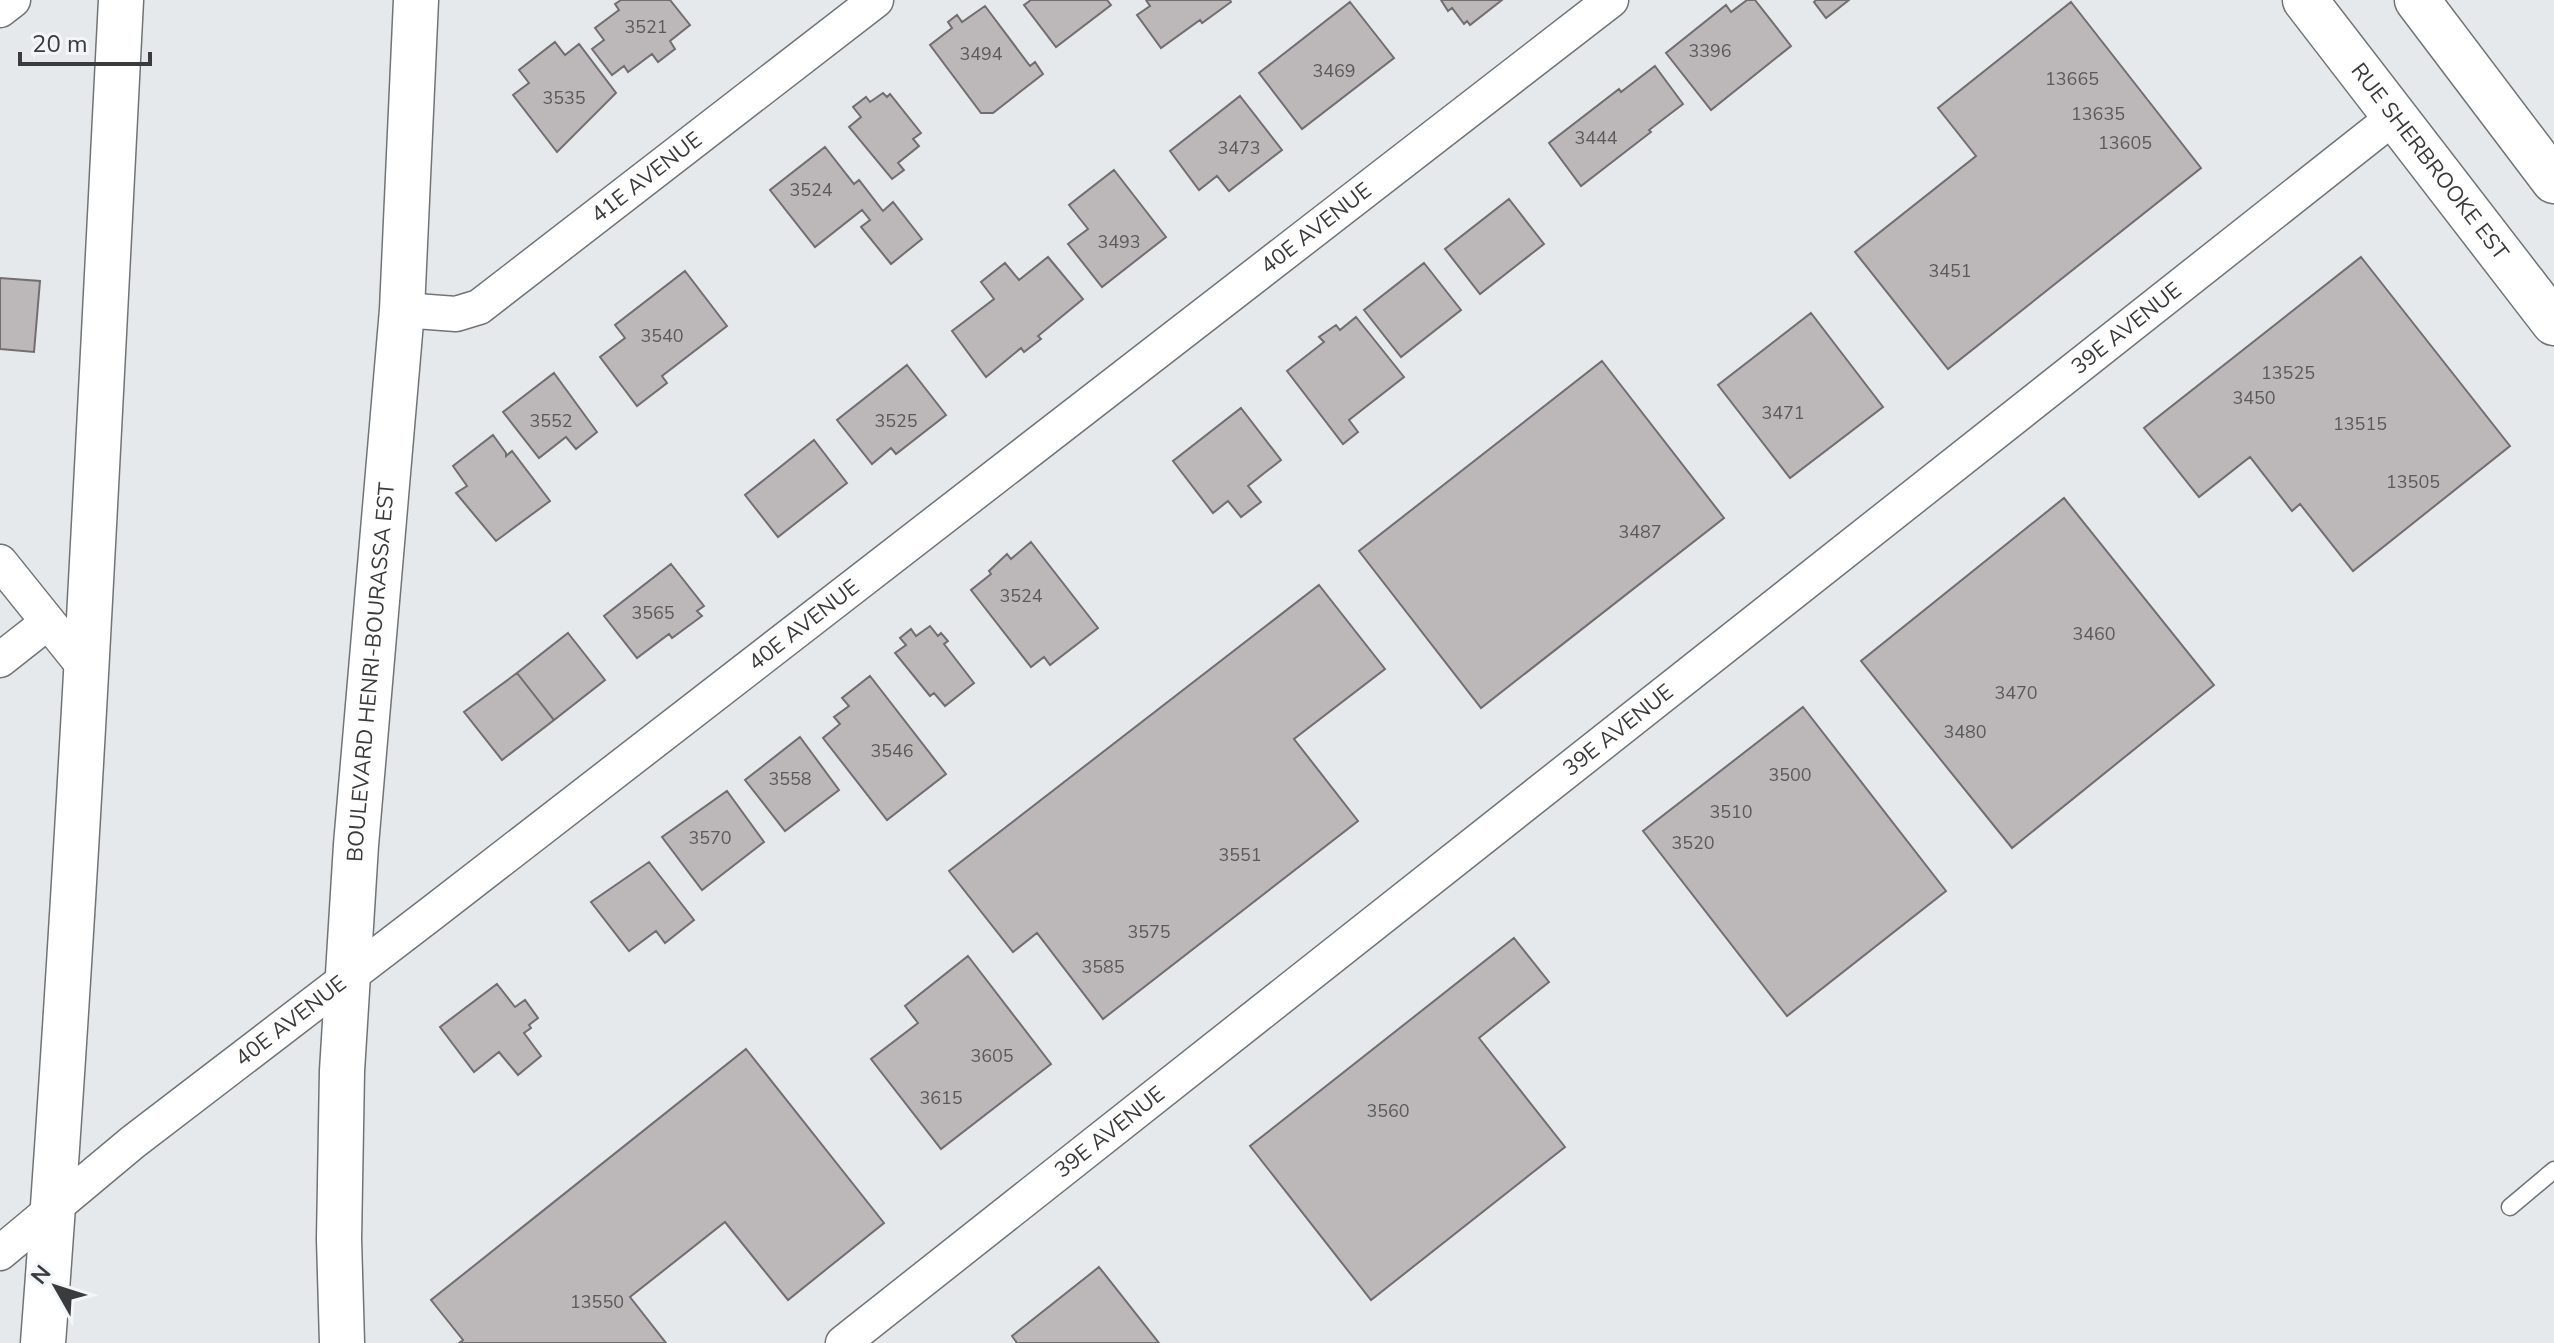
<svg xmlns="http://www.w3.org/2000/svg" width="2554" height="1343" font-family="'Nunito Sans',sans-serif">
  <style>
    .building { fill: #bcb7b9; stroke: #726e70; stroke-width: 2 }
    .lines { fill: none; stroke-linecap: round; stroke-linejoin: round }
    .lane-casing { stroke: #717476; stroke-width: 19 }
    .street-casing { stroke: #717476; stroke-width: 37 }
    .primary-casing { stroke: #717476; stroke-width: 47 }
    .lane { stroke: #fff; stroke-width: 16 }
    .street { stroke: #fff; stroke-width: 34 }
    .primary { stroke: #fff; stroke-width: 44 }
    .labels { text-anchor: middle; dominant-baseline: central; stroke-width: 6; stroke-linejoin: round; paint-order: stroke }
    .number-label { font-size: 18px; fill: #5a5a5b }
    .street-label { font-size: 22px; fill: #3a3b3c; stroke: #f3f6f9 }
  </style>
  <rect width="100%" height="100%" fill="#e6e9ec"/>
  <path class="building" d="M621,0H670L690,25L670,41L675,49L658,62L652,54L628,72L624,66L612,75L592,49L604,40L595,28L619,10L615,4Z
    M1031,0H1107L1111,5L1056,47L1024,5Z
    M1146,0H1230L1231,2L1202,23L1200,20L1161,48L1137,15L1150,6Z
    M1441,0H1502L1470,25L1467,21L1464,24L1452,8L1448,11Z
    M1747,0H1755L1791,46L1711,110L1666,53L1726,5L1731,12Z
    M1816,0H1849L1826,18L1814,2Z
    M1350,2L1394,58L1302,129L1259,73Z
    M2071,2L2201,168L1948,369L1855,252L1976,156L1938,108Z
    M985,6L1030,66L1035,62L1043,74L993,113H981L930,45L952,28L948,22L957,15L962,22Z
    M555,42L565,55L579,44L616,93L557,152L513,95L529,83L519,70Z
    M1655,66L1683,104L1649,130L1651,132L1581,186L1549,143L1619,89L1621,92Z
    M883,93L887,97L890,94L921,133L913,139L919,146L898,163L904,170L892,179L849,127L861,117L853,107L866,97L870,102Z
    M1240,96L1282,150L1229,191L1217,176L1199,190L1170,151Z
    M825,147L854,184L859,180L883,211L893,202L922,239L891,264L861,227L870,220L862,210L815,247L770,190Z
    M1114,170L1166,237L1102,287L1068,244L1088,229L1069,205Z
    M1509,199L1544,244L1480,294L1445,249Z
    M1048,257L1083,299L1038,336L1041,339L1024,352L1021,348L986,377L952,331L994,299L981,282L1005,263L1019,280Z
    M2361,257L2510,446L2353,571L2300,504L2292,511L2250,457L2199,497L2144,428Z
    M1424,263L1461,310L1401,357L1364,310Z
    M685,271L727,326L662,376L667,383L637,406L600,357L625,338L615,325Z
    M0,278L40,281L34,352L0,349Z
    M1811,313L1883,407L1790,478L1718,385Z
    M1356,317L1404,377L1349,420L1358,432L1343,444L1287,371L1324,342L1319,337L1336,325L1340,330Z
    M1602,361L1724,518L1481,708L1359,551Z
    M907,365L946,415L896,454L891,448L872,464L837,420Z
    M554,373L597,432L576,449L566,437L539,458L503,412Z
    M1241,408L1281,460L1248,486L1261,502L1241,517L1228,501L1213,513L1173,461Z
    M493,435L506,453V456L512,451L550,501L496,541L456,493L467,486L453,466Z
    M814,440L847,483L778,537L745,495Z
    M2064,498L2214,685L2012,848L1861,661Z
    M1031,542L1098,628L1050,665L1044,657L1031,667L971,590L991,574L989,571L1007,554L1011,559Z
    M671,564L704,606L697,611L702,616L672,638L669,634L637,658L604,616Z
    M1319,585L1385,669L1294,739L1358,821L1103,1019L1037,933L1013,952L949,871Z
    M930,626L938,636L941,633L948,641L944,644L974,683L945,706L934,693L930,696L895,653L906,645L900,638L911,629L916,636Z
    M568,633L605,680L554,720L517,673Z
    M517,673L554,720L502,760L464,712Z
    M870,676L946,774L887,820L823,738L840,724L834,717L849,706L842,698Z
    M1803,707L1946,891L1787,1016L1643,831Z
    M800,737L839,790L785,831L745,780Z
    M727,791L764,842L702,890L662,837Z
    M649,862L694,920L665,943L656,931L629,951L591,902Z
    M1514,938L1549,982L1479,1038L1565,1147L1371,1300L1250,1146Z
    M968,956L1051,1064L941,1149L871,1059L918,1023L905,1006Z
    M497,984L515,1007L525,1000L538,1018L529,1025L531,1028L524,1033L541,1056L518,1075L499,1052L474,1072L440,1027Z
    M746,1049L884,1223L788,1300L725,1222L630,1297L666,1343H459L463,1340L431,1300Z
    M1099,1267L1159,1343H1017L1012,1336Z"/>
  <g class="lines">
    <g class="lane-casing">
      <path id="lane" d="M2510,1207L2554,1170"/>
    </g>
    <g class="street-casing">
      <g id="street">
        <path d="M0,10L13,0"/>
        <path id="s1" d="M402,310L456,314L479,307L876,0"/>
        <path d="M0,562L86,669"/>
        <path d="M0,660L47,623"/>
        <path id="s2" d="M0,1253L133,1142L432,913L1611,0"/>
        <path id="s3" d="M843,1343L2394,117"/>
      </g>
    </g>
    <g class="primary-casing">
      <g id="primary">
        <path id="s4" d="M2305,0L2554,323"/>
        <path d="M2417,0L2554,181"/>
        <path d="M43,1343C77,896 98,448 121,0"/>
        <path id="s5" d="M342,1343L339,1239L342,1071L356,845L402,310L416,0"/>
      </g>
    </g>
    <use href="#lane" class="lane"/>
    <use href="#street" class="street"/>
    <use href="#primary" class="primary"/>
  </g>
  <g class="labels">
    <g class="number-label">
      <text x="646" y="27">3521</text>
      <text x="1710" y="51">3396</text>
      <text x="981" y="54">3494</text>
      <text x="1334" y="71">3469</text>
      <text x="2072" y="79">13665</text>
      <text x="564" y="98">3535</text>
      <text x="2098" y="114">13635</text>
      <text x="1596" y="138">3444</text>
      <text x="2125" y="143">13605</text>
      <text x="1239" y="148">3473</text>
      <text x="811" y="190">3524</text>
      <text x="1119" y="242">3493</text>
      <text x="1950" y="271">3451</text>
      <text x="662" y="336">3540</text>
      <text x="2288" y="373">13525</text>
      <text x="2254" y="398">3450</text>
      <text x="1783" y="413">3471</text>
      <text x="551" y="421">3552</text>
      <text x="896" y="421">3525</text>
      <text x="2360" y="424">13515</text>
      <text x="2413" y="482">13505</text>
      <text x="1640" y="532">3487</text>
      <text x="1021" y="596">3524</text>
      <text x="653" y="613">3565</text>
      <text x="2094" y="634">3460</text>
      <text x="2016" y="693">3470</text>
      <text x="1965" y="732">3480</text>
      <text x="892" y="751">3546</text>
      <text x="1790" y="775">3500</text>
      <text x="790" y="779">3558</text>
      <text x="1731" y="812">3510</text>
      <text x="710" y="838">3570</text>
      <text x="1693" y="843">3520</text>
      <text x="1240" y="855">3551</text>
      <text x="1149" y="932">3575</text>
      <text x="1103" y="967">3585</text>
      <text x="992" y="1056">3605</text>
      <text x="941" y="1098">3615</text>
      <text x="1388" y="1111">3560</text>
      <text x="597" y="1302">13550</text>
    </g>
    <g class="street-label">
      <text stroke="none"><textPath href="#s4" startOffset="204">RUE SHERBROOKE EST</textPath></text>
      <text stroke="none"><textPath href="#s1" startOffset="290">41E AVENUE</textPath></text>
      <text stroke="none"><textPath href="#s2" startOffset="1668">40E AVENUE</textPath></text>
      <text stroke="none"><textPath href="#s3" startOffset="1636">39E AVENUE</textPath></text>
      <text stroke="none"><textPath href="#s2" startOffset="1020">40E AVENUE</textPath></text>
      <text stroke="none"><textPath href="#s5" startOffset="672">BOULEVARD HENRI-BOURASSA EST</textPath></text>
      <text stroke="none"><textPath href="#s3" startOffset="988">39E AVENUE</textPath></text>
      <text stroke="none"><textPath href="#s2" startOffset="372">40E AVENUE</textPath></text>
      <text stroke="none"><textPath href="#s3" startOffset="340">39E AVENUE</textPath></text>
    </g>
  </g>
  <g transform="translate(56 1287) rotate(309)" stroke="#f3f6f9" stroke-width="6" paint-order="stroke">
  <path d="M0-6L14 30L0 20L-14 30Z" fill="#3a3b3c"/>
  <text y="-12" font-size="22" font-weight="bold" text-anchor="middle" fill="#3a3b3c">N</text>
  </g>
  <path d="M20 52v12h130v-12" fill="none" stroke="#3a3b3c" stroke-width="4"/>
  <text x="32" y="52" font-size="24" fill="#3a3b3c" stroke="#f3f6f9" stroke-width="6" paint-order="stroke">20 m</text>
</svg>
